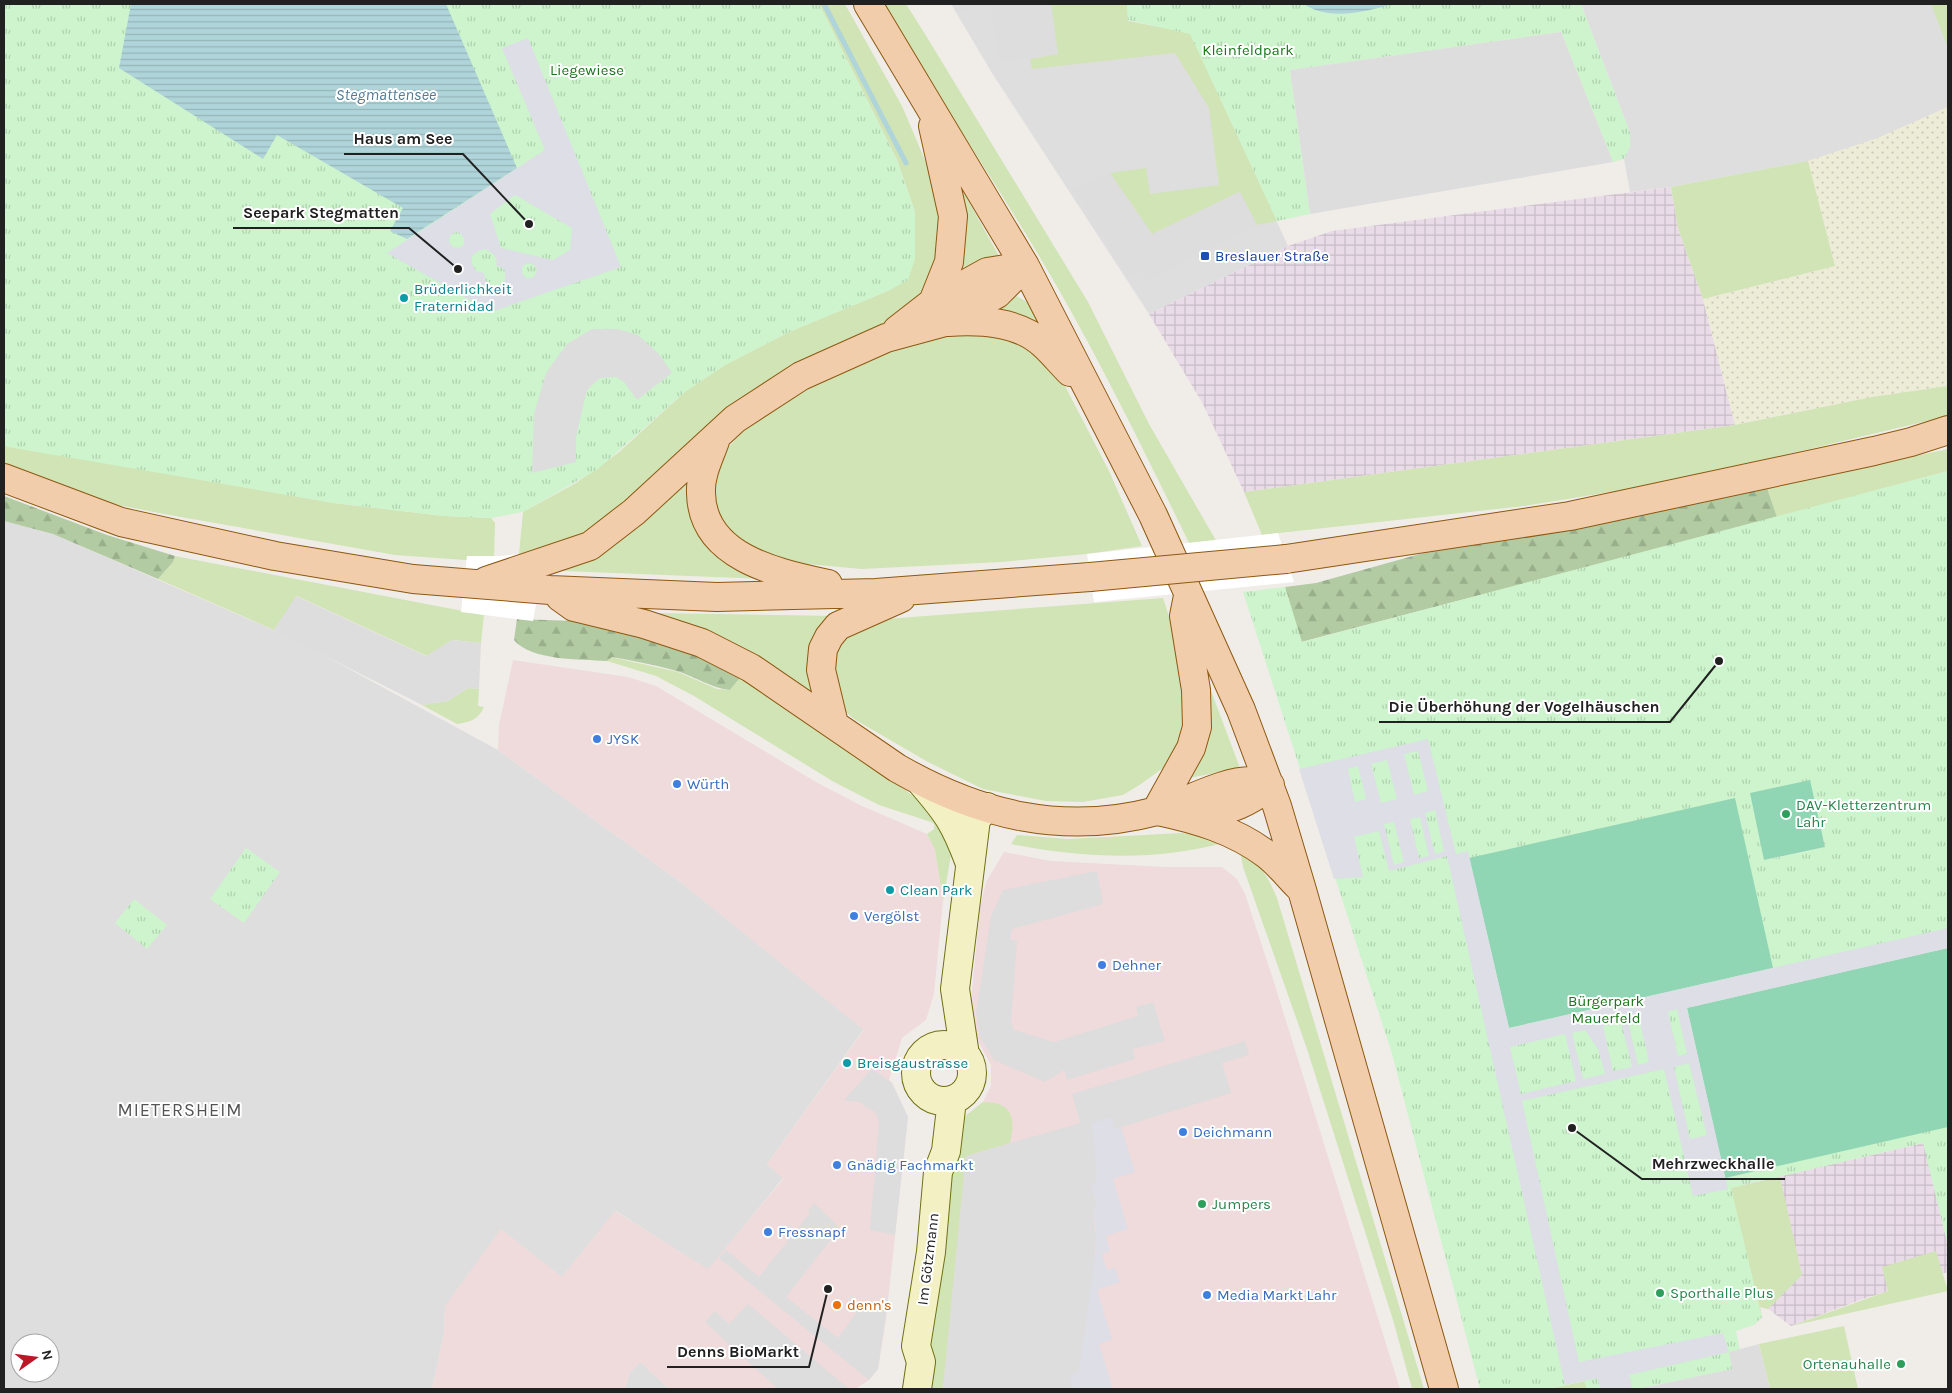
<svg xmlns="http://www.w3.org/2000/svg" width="1952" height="1393" font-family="Karla,sans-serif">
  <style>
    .residential { fill: #dfdede; fill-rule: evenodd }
    .commercial { fill: #efdbdc }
    .industrial { fill: url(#industrial-grid) }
    .farmland { fill: url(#farmland-dots) }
    .grass { fill: #d1e4b5 }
    .forest { fill: url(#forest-firs) }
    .park { fill: url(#park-tufts); fill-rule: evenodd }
    .pitch { fill: #90d6b4 }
    .parking { fill: #ddd }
    .plaza { fill: #dddee6; fill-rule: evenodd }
    .water { fill: url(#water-rules) }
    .pier { fill: #fff }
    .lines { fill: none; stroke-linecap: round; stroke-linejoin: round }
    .stream { stroke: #afd4d9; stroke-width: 5 }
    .secondary-casing { stroke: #6e6f12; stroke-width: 30 }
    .primary-casing { stroke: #8d5811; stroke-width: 30 }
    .secondary { stroke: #f3f1c4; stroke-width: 28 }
    .primary { stroke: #f2cdac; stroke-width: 28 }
    .primary-bridge-casing { stroke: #8d5811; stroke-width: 30; stroke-linecap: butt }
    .primary-bridge { stroke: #f2cdac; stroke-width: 28 }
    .transit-dot { fill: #1a4fb4; stroke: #fff; stroke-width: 2 }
    .culture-dot { fill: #0f9aa8; stroke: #fff; stroke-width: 2 }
    .shop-dot { fill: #3f7fe0; stroke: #fff; stroke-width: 2 }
    .leisure-dot { fill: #2e9e5b; stroke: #fff; stroke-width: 2 }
    .food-dot { fill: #e8710a; stroke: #fff; stroke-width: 2 }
    .labels { text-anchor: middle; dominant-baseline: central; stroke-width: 4; stroke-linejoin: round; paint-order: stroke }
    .park-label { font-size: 15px; fill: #1a7619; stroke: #fff }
    .transit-label { font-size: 15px; fill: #164399; stroke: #fff; text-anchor: start }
    .culture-label { font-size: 15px; fill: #0d838f; stroke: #fff; text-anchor: start }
    .shop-label { font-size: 15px; fill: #366cbe; stroke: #fff; text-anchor: start }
    .leisure-label { font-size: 15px; fill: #27864d; stroke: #fff; text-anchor: start }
    .street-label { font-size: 15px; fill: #212121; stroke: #fff }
    .food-label { font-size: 15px; fill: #c56008; stroke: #fff; text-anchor: start }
    .water-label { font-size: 16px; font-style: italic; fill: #507b98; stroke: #fff }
    .quarter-label { font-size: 18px; letter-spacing: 1px; fill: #545454; stroke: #fff }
    .leader { fill: none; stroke: #212121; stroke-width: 2 }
    .callout-dot { fill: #212121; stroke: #fff; stroke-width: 2 }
    .callout-label { font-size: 16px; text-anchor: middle; font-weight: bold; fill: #212121; stroke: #fff; stroke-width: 4; stroke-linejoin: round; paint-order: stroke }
  </style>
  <defs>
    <pattern id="industrial-grid" width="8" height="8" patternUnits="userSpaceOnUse" patternTransform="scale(1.25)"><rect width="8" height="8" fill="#e9dce8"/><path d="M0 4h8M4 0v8" fill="none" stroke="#c8bcc7"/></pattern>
    <pattern id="farmland-dots" width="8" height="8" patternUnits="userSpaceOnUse" patternTransform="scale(1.25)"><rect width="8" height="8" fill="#edecd7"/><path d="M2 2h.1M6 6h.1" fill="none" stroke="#cbcab8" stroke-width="1.8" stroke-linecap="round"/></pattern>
    <pattern id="forest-firs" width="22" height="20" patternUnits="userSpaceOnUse" patternTransform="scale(1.25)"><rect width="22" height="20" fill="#b2cba2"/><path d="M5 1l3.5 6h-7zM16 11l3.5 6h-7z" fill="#99ae8b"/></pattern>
    <pattern id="park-tufts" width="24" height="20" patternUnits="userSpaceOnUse" patternTransform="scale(1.25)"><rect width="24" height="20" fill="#cdf4cc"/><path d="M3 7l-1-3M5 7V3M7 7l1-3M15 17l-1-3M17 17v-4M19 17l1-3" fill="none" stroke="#b0d1af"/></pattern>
    <pattern id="water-rules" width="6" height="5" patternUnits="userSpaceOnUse" patternTransform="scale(1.25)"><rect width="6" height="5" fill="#afd4d9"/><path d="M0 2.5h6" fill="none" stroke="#96b6ba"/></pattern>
  </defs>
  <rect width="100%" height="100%" fill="#f0ede9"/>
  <path class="residential" d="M951,4H1127L1128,21L1190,33L1288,246L1149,314L992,73Z
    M1581,4H1948V107L1878,138L1808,161L1671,187L1630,192L1624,159L1630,147V133Z
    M4,521L53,534L294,639L498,750L679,881L864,1029L767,1164L783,1178L708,1270L616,1211L562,1277L445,1306L444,1334L432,1389H4ZM20,1343H50V1373H20Z
    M640,1361L669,1389H625L629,1374Z"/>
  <path class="commercial" d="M513,660L628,677L656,686L816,782L862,806L927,834L935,850L943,901L934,994L926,1020L902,1038L889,1080L892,1083L908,1117L886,1319L878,1369L869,1380L855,1389H669L640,1362L629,1374L625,1389H432L444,1334L445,1306L501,1229L562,1277L615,1211L708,1269L783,1179L767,1164L864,1030L679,881L498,750L499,725Z
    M1004,852L1051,861L1165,867H1222L1237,879L1245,894L1273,979L1400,1389H923L959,1121L983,1102L991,1086V1065L976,1037L970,1012L980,908L986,882Z"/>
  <path class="industrial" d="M1671,187L1678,228L1703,299L1735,425L1244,492L1203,404L1149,314L1288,246L1332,231Z
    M1924,1143L1948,1246V1272L1860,1300L1791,1326L1768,1309L1760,1307L1730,1188Z"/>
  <path class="farmland" d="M1948,107V386L1872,397L1735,425L1703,299L1835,266L1808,161L1878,138Z"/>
  <path class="grass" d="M819,4H845L902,106L930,172L939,200L940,231L938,262L926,294L899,315L745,399L699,433L628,502L594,529L559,548L519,554L523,512L576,483L618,453L686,391L725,365L789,332L890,290L915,259V212L897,160Z
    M881,4H906L925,34L1088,302L1149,424L1218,544L1192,549C1148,459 1105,370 1055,283C1000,188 938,98 881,4Z
    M1051,4H1127L1128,21L1190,33L1277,221L1257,225L1239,192L1152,234L1110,173L1146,168L1150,194L1219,185L1209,108L1175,53L1032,69L1030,59L1058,54Z
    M1931,4H1948V48Z
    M1808,161L1835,266L1703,299L1678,228L1671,187Z
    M951,170L999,256L954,277Z
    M1013,294L1031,304L1041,327L988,312Z
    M995,333L1029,347L1064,384L1109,471L1142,546L1087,554L1001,562L862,569L795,563L755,553L718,525L712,492L716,469L726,450L746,427L791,397L856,363L948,334Z
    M1948,386V416L1666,483L1524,506L1262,535L1244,492L1735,425L1872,397Z
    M4,445L334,503L444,516L491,518L495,523L494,558L465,560L395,555L164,514L98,501L4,466Z
    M1948,449V471L1777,517L1767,488Z
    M696,466L694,504L766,579L564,571L563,564Z
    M175,556L484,615L481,643L452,640L427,656L297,596L274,630L158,579L173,562Z
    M1163,598L1184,663L1185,724L1179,742L1163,768L1141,784L1123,795L1083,802L1046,801L983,789L928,762L854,719L840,707L833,657L840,640L872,620Z
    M654,613L837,616L816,702Z
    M611,657L678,672L717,689L730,690L743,674L857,754L936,813L950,842L951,855L943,901L935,850L927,834L934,829V824L931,822L879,805L834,782L694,696L656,676L607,661Z
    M1204,672L1240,768L1179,780Z
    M468,688L479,689L478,706L484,707C478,720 470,722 457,724L422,705L448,701Z
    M1181,833L1206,836L1226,842C1157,862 1080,858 1011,844L1017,835L1068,839Z
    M1240,851C1260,863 1269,878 1277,898L1424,1389H1412L1393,1320L1307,1049L1243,867Z
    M983,1102C1012,1102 1016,1117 1010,1143L966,1156L943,1389H923L959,1121Z
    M1780,1177L1802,1275L1768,1309L1760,1307L1762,1317L1754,1325L1730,1188Z
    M1936,1251L1948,1291L1791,1326L1888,1291L1882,1267Z
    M1844,1326L1858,1389H1770L1759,1344Z
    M1585,1381L1587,1389H1548Z"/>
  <path class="forest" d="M1767,488L1777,517L1301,642L1285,587L1316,583L1427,552L1652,513Z
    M4,496L107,535L175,556L173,562L158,579L53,534L4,521Z
    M517,619L575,621L640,631L743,674L730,690C712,688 697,678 680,672C657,665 634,661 612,657L607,661C580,659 531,661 514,640Z"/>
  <path class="park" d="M4,4H819L897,160L915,212V259L908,280L890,290L789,332L725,365L686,391L598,469L523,512L491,518L444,516L334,503L8,447L4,445Z
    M1127,4H1581L1630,133V147L1624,159L1613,162L1561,32L1290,70L1310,214L1277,221L1190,34L1128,20Z
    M1948,471V1246L1923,1143L1731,1188L1762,1317L1754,1325L1736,1331L1740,1350L1729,1352L1733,1369L1638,1389H1587L1584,1381L1548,1389H1480L1392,1054L1243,592L1285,587L1302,642ZM1823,836L1825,847L1765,860Z
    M246,848L280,872L244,923L210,899Z
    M134,899L167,925L147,949L115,923Z"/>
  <path class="pitch" d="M1810,780L1825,847L1764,860L1750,793Z
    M1735,798L1773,968L1509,1028L1469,858Z
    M1948,948V1127L1725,1178L1687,1008Z"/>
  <path class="parking" d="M953,4H1051L1058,54L999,63L991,5L957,11Z
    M1561,32L1613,162L1310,214L1290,70Z
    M1110,173L1152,234L1240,192L1257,225L1147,281L1141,269L1128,277L1072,188Z
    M592,329H618L638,335L659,354L672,373L637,400L624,382L616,377L600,378L587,390L576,437V462L532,473L534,414L546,373L567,344Z
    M296,596L426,656L452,640L481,643L479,689L468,688L448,701L422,705L274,630Z
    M1097,871L1103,904L1012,929L1010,939L1017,941L1011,1021L1014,1030L1054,1042L1138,1016L1136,1007L1153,1002L1165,1041L1133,1049L1135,1059L1067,1080L1064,1070L1045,1082L994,1060L980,1037L976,1013L991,916L1003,890Z
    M1245,1041L1249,1055L1222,1063L1231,1093L1115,1129L1096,1154L1097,1176L1095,1183L1091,1186L1097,1205L1093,1212L1096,1236L1094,1269L1080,1366L1078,1372L1071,1377L1074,1389H943L966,1156L1080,1123L1072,1094Z
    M872,1069L892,1083L908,1117L895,1235L870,1230L879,1122L875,1112L859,1102L844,1100Z
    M814,1203L840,1228L786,1297L838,1338L864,1302L888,1300L878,1369L869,1380L719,1258L726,1250L759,1277L810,1213L808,1211Z
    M748,1304L849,1389H778L705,1322L715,1311L729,1324Z
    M1759,1344L1770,1389H1638L1732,1369L1729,1352Z"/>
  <path class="plaza" d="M528,38L621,267L491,312L387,253L545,150L502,48ZM515,195L572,228L570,250L553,260L501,248L490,214ZM455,232L460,233L464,238V244L459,248L453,247L449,242L450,236ZM486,249L494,255L497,260L496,265L505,270V280L499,285L491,286L485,280L484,273L476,271L472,264V256L478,251ZM527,263L533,264L537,268L536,274L532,278H526L522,273V267Z
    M1428,739L1456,854L1468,851L1509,1028L1948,928V948L1687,1008L1728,1189L1693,1196L1664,1069L1522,1101L1579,1362L1723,1333L1729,1352L1629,1375L1632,1389H1601L1597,1378L1565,1385L1447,856L1389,871L1379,831L1354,837L1363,877L1334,879L1299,769ZM1418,751L1428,791L1414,795L1404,754ZM1387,760L1397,799L1381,803L1371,764ZM1358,766L1366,799L1355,802L1348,769ZM1435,810L1444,851L1435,854L1425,813ZM1420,817L1429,856L1419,858L1410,819ZM1394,822L1404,862L1394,865L1384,824ZM1677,1009L1687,1054L1678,1056L1668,1012ZM1639,1018L1649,1062L1638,1065L1628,1021ZM1621,1022L1632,1067L1613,1071L1603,1026ZM1585,1030L1598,1049L1605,1074L1583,1079L1572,1033ZM1565,1034L1576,1081L1521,1094L1510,1047ZM1689,1063L1707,1135L1690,1139L1674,1067Z
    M1112,1117L1115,1129L1121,1127L1135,1172L1113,1179L1128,1229L1106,1236L1110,1251L1102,1254L1107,1270L1115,1268L1120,1282L1097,1290L1112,1339L1099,1344L1113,1389H1074L1070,1376L1078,1372L1080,1366L1096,1250V1226L1093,1212L1097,1205L1091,1186L1095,1183L1097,1176L1092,1123Z"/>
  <path class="water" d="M131,4H446L517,168L407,239L390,231L403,208L277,135L263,159L119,68Z
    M1304,4H1392C1367,12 1328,21 1304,4Z"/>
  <path class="pier" d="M1278,533L1294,582L1094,602L1087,554Z
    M537,552L541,577L533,621L461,612L467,556H501Z"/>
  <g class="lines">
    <path class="stream" d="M824,4L906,163"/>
    <g class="secondary-casing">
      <path id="secondary" d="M921,782C947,812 955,823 969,861
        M916 1073a28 28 0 1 1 56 0a28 28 0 1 1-56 0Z
        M965,1055L955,989L976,819L987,807
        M917,1389L921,1362L916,1346L931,1252L938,1172L946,1151L952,1100"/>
    </g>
    <g class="primary-casing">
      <path id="primary" d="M868,4L1025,266L1153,515L1241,710L1277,806L1302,890L1444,1389
        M933,302L987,272L1025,266
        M948,322C980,320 1018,321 1043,344C1053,353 1061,363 1070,372
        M897,330L933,302L949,262L953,216L933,126
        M715,441C709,458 700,475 701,493C702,558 778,573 828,584
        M4,478L121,522L275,556L413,579L550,590L717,597L876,593L1090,577
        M1286,559L1570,516L1874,451L1911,442L1948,430
        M486,581L590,546L634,512L735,419L801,376L886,338L945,322L997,294L1025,266
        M560,597L574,607L644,624L702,643L751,668L897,768C979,815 1063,836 1157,811C1185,803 1222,781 1251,781C1257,781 1264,784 1270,785
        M834,724L821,670L823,649L829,637L838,626L901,598
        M1156,811L1191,748L1197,727L1196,690L1184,616L1188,596
        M1158,811C1196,819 1234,830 1266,854C1278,863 1288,876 1299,887
        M1195,818C1224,810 1247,806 1270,785"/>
    </g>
    <use href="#secondary" class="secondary"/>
    <use href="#primary" class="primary"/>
    <g class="primary-bridge-casing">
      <path id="primary-bridge" d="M1090,577L1286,559"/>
    </g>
    <use href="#primary-bridge" class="primary-bridge"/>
  </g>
  <rect class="transit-dot" x="1200" y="251" width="10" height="10" rx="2.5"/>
  <g class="culture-dot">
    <circle cx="404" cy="298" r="5"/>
    <circle cx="890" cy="890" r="5"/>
    <circle cx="847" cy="1063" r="5"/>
  </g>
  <g class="shop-dot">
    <circle cx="597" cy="739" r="5"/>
    <circle cx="677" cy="784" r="5"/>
    <circle cx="854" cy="916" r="5"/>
    <circle cx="1102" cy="965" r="5"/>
    <circle cx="1183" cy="1132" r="5"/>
    <circle cx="837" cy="1165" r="5"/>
    <circle cx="768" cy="1232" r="5"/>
    <circle cx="1207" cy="1295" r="5"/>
  </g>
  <g class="leisure-dot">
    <circle cx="1786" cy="814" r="5"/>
    <circle cx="1202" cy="1204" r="5"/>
    <circle cx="1660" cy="1293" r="5"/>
    <circle cx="1901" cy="1364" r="5"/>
  </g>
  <circle class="food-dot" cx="837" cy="1305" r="5"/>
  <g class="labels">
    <g class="park-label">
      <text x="1248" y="50">Kleinfeldpark</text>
      <text x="587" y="70">Liegewiese</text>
      <text x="1606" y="1001">Bürgerpark<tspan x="1606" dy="17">Mauerfeld</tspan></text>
    </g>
    <g class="transit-label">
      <text x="1215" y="256">Breslauer Straße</text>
    </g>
    <g class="culture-label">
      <text x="414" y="289">Brüderlichkeit<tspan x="414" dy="17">Fraternidad</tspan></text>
      <text x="900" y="890">Clean Park</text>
      <text x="857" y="1063">Breisgaustrasse</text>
    </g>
    <g class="shop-label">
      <text x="607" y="739">JYSK</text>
      <text x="687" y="784">Würth</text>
      <text x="864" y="916">Vergölst</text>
      <text x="1112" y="965">Dehner</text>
      <text x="1193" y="1132">Deichmann</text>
      <text x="847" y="1165">Gnädig Fachmarkt</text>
      <text x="778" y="1232">Fressnapf</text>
      <text x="1217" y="1295">Media Markt Lahr</text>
    </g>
    <g class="leisure-label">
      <text x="1796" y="805">DAV-Kletterzentrum<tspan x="1796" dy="17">Lahr</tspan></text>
      <text x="1212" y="1204">Jumpers</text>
      <text x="1670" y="1293">Sporthalle Plus</text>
      <text x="1891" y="1364" text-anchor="end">Ortenauhalle</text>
    </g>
    <g class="street-label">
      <text transform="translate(928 1259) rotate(-83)">Im Götzmann</text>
    </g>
    <g class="food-label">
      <text x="847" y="1305">denn's</text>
    </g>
    <g class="water-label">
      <text x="386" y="94">Stegmattensee</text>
    </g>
    <g class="quarter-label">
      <text x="180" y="1110">MIETERSHEIM</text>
    </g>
  </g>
  <path class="leader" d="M529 224L463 154H344M458 269L409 228H233M1719 661L1670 722H1379M1572 1128L1642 1179H1785M828 1289L809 1367H667"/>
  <g class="callout-dot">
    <circle cx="529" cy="224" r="5"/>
    <circle cx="458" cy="269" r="5"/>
    <circle cx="1719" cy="661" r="5"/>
    <circle cx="1572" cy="1128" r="5"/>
    <circle cx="828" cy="1289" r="5"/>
  </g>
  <g class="callout-label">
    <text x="403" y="144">Haus am See</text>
    <text x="321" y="218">Seepark Stegmatten</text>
    <text x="1524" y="712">Die Überhöhung der Vogelhäuschen</text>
    <text x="1713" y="1169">Mehrzweckhalle</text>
    <text x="738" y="1357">Denns BioMarkt</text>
  </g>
  <rect width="1952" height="1393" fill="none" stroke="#212121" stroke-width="10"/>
  <g transform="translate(35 1358) rotate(76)"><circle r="24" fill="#ffffff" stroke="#a6a6a6"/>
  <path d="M0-4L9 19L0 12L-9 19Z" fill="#bc1727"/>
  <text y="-8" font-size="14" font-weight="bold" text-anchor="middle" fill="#212121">N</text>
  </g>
</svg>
